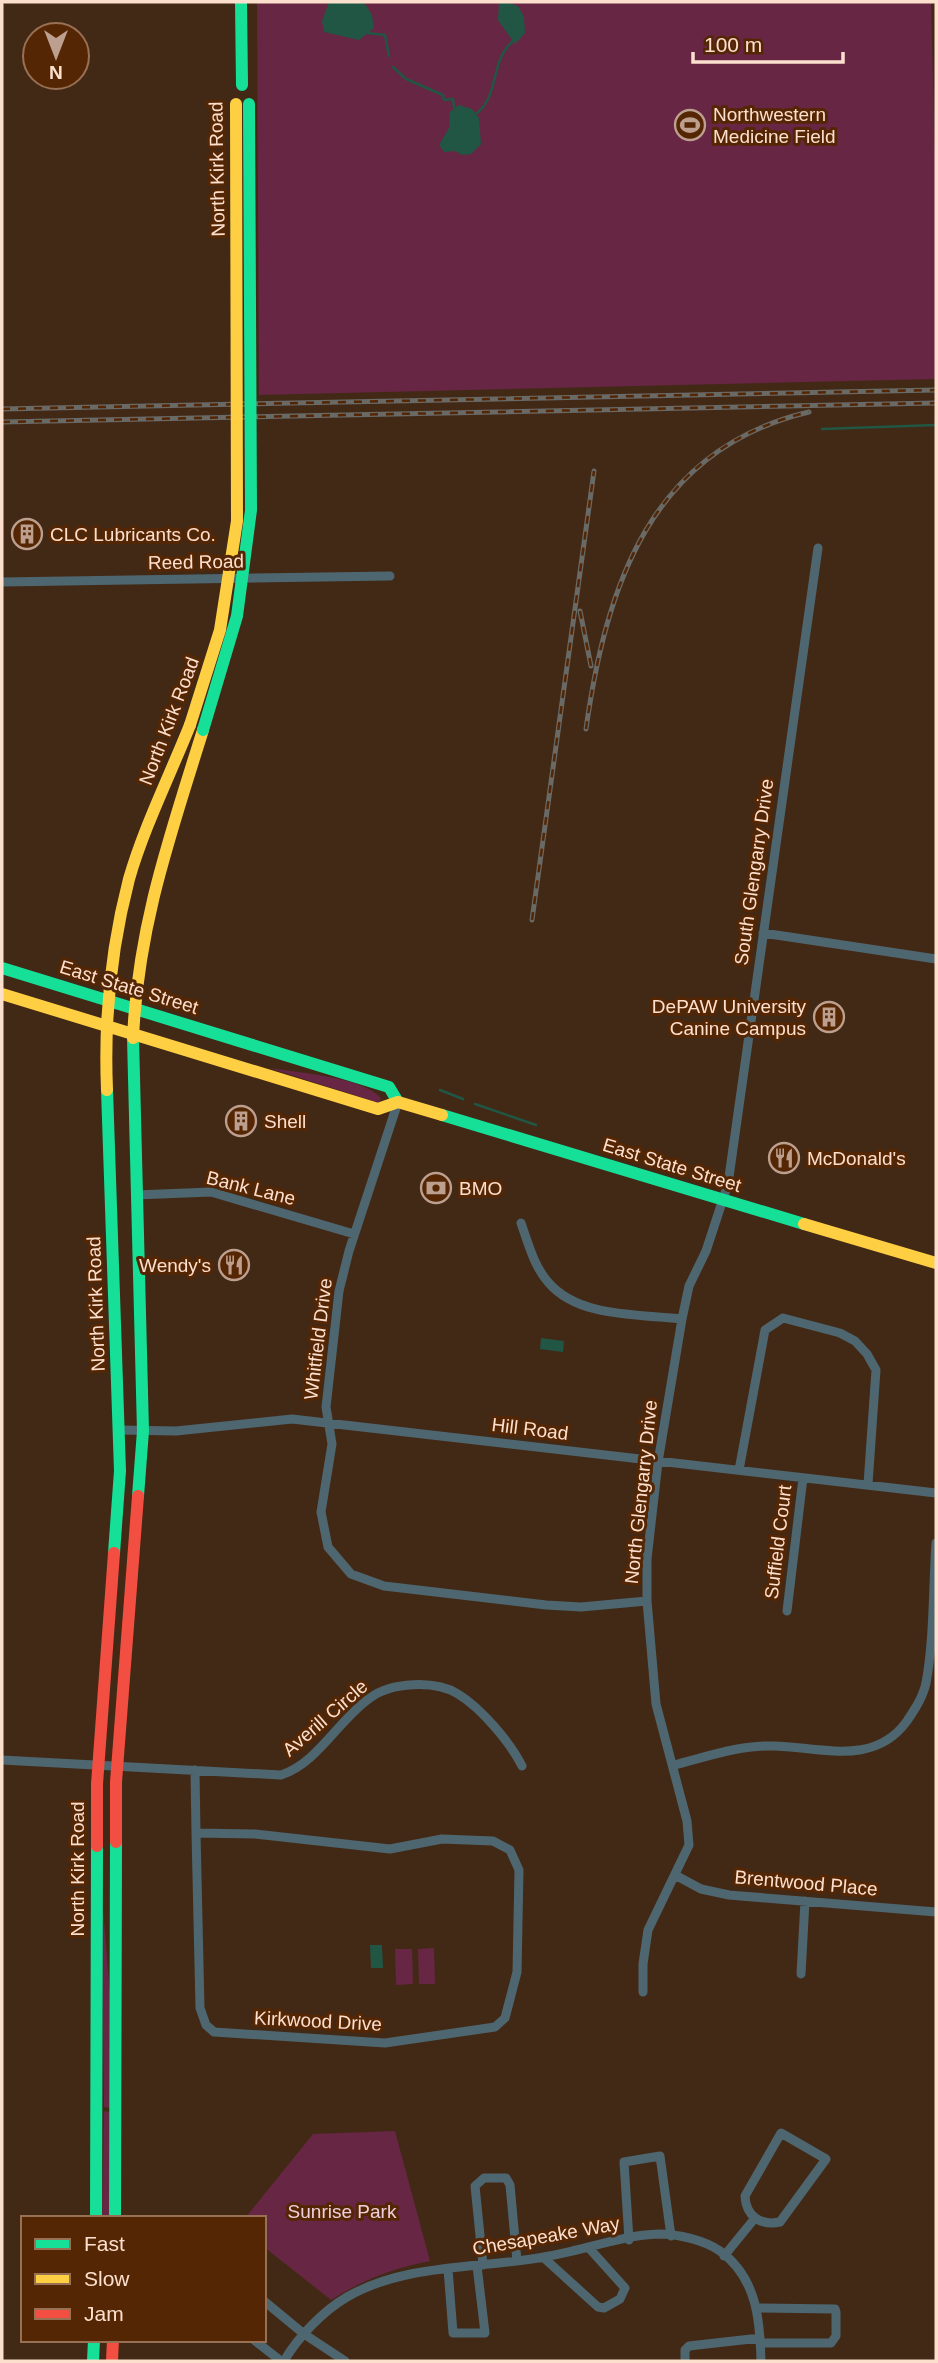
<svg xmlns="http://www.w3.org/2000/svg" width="938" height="2363" font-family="Arial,sans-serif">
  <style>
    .green { fill: #672644 }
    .water { fill: #215644 }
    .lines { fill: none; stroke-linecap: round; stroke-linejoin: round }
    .stream { stroke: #215644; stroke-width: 2.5 }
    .street { stroke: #4e666f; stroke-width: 9 }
    .fast { stroke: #16e098; stroke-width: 12 }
    .slow { stroke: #ffcf43; stroke-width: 12 }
    .jam { stroke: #f24e42; stroke-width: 12 }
    .rail-casing { stroke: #696966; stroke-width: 5 }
    .rail { stroke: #552603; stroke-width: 2.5; stroke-dasharray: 8; stroke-linecap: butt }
    .fast-bridge { stroke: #16e098; stroke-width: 12 }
    .slow-bridge { stroke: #ffcf43; stroke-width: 12 }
    .labels { text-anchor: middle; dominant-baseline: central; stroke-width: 6; stroke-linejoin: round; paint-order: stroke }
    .poi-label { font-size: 19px; fill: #fddfce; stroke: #552603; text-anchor: start }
    .street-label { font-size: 19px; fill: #fddfce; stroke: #552603 }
    .park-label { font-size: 19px; fill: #efcfdd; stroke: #552603 }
  </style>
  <rect width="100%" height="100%" fill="#422916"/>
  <path class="green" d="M257,2H931L936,192V379L259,395Z
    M269,1068C299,1073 360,1076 381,1098L379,1103Z
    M101,1885L110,1993V2108L104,2107Z
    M434,1948L435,1984H419L418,1949Z
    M395,1949H412L413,1984L396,1985Z
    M104,2111L110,2112L109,2218H102Z
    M395,2131L430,2261C393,2268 363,2280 331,2300L264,2247V2218H245L313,2134Z"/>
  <path class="water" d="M329,2H364L372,15L374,28L359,40L324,32L322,21Z
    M506,2L518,6L524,17L525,33L515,44L498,20L499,3Z
    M459,105L472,109L479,118L481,144L471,154L462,155L455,151L444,152L439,145L449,128L450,112Z
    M541,1338L564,1341L563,1352L540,1349Z
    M370,1945H382L383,1968H371Z"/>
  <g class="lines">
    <path class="stream" d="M368,33L385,35L389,56
      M393,67L406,79L443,95L444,100L453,99L454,108
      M477,113C500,94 490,60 513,41
      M822,429L936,425
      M440,1090L463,1099
      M475,1104L536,1125"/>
    <path class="street" d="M2,582L390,576
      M763,933L936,959
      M398,1102L349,1251L339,1291L326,1407L332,1444L321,1512L328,1547L351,1574L384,1586L546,1605L581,1607L647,1601
      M136,1195L211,1192L354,1234
      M521,1223C528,1243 534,1266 548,1282C578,1318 639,1314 682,1319
      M120,1430L176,1431L292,1419L936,1493
      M739,1470L765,1330L783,1318L840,1333L855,1341L867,1354L876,1370L868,1484
      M787,1611L803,1478
      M2,1760L281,1775C318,1763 339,1719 370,1698C391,1682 435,1680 458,1694C481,1708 510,1742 522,1766
      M674,1765C706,1757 739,1745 773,1746C821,1747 874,1767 907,1721C915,1709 923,1697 926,1683C934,1640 933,1588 936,1543
      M195,1770L196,1833L255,1834L390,1849L442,1839L493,1841L510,1850L519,1870L517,1972L505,2018L495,2027L385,2043L214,2032L206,2025L200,2008L196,1833
      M675,1875L701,1889L729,1895L936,1912
      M801,1974L805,1901
      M643,1992V1964L648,1930L689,1845L687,1821L656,1704L647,1601V1559L658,1462L682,1319L689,1286L706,1251L728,1184L818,548
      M781,2133L826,2159L780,2222C760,2226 746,2216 745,2196Z
      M629,2240L624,2162L660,2156L671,2236
      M724,2256L755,2218
      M544,2258L598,2307L604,2308L620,2299L625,2288L589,2248
      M483,2265L475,2186L484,2178H506L510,2185L517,2261
      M448,2269L453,2333H485L477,2266
      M264,2301L304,2334L345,2361
      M759,2308L835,2309L836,2312V2336L831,2343H761
      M254,2340L281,2361
      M284,2361C298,2337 323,2311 347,2297C406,2263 479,2269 544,2257C582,2251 621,2235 659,2234C678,2234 704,2240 720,2251C757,2278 760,2320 761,2361
      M685,2361V2350L689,2346L760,2338"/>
    <path class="fast" d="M241,2L242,85
      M2,968L389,1087L398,1102
      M133,1038L143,1431L138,1496
      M107,1090L120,1471L114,1553
      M442,1115L804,1224
      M96,2218L97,1846
      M115,2218L116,1842
      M93,2361L94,2340"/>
    <path class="slow" d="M2,994L378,1109L398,1102L442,1115
      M133,1038C138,926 170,836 203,730
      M107,1090C104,1018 111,948 129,879C144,827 170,775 190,725
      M804,1224L936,1263"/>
    <path class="jam" d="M116,1842V1782L138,1496
      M97,1846V1784L114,1553
      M112,2361L113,2340"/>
    <g class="rail-casing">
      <path id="rail" d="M2,409L936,390
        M2,422L936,403
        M580,611L591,666
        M586,729C606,587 650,449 809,412
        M532,920L594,471"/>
    </g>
    <use href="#rail" class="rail"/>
    <path class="fast-bridge" d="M203,730L237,616L251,510L249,104"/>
    <path class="slow-bridge" d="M190,725L220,630L237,521L236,104"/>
  </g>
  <defs>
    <g id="stadium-ring" transform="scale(1.575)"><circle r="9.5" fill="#552603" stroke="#bc9f8e" stroke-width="1.5"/><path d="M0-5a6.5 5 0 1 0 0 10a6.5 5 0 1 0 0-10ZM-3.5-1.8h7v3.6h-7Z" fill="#bc9f8e"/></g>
    <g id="building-ring" transform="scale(1.575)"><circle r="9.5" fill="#552603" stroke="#bc9f8e" stroke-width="1.5"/><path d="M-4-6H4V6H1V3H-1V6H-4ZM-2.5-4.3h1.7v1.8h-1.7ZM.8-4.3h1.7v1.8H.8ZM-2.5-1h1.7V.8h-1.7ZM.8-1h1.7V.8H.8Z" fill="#bc9f8e"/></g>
    <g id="restaurant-ring" transform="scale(1.575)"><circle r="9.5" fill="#552603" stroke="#bc9f8e" stroke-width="1.5"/><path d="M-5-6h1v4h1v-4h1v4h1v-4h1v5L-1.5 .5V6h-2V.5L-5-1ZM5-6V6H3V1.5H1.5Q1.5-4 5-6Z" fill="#bc9f8e"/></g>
    <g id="bank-ring" transform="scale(1.575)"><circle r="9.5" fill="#552603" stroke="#bc9f8e" stroke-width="1.5"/><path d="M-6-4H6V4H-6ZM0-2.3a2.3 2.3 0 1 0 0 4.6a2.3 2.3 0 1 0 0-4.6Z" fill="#bc9f8e"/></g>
  </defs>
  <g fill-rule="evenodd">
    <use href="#stadium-ring" x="690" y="125"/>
    <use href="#building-ring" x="27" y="534"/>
    <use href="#building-ring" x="829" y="1017"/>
    <use href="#building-ring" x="241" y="1121"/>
    <use href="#restaurant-ring" x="784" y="1158"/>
    <use href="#bank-ring" x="436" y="1188"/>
    <use href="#restaurant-ring" x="234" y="1265"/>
  </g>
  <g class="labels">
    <g class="poi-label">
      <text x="713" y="114">Northwestern<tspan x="713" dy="22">Medicine Field</tspan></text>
      <text x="50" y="534">CLC Lubricants Co.</text>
      <text x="806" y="1006" text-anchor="end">DePAW University<tspan x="806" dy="22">Canine Campus</tspan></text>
      <text x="264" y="1121">Shell</text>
      <text x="807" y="1158">McDonald's</text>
      <text x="459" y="1188">BMO</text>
      <text x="211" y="1265" text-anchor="end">Wendy's</text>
    </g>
    <g class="street-label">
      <text transform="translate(217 169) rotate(-91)">North Kirk Road</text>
      <text transform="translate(196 562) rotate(-1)">Reed Road</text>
      <text transform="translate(169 721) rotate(-69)">North Kirk Road</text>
      <text transform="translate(754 872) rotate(-82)">South Glengarry Drive</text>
      <text transform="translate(129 987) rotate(17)">East State Street</text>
      <text transform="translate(672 1165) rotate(17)">East State Street</text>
      <text transform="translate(251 1188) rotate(14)">Bank Lane</text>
      <text transform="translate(96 1304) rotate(-92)">North Kirk Road</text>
      <text transform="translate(318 1339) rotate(-83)">Whitfield Drive</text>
      <text transform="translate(530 1429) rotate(7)">Hill Road</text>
      <text transform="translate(641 1492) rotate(-84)">North Glengarry Drive</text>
      <text transform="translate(778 1542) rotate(-83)">Suffield Court</text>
      <text transform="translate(325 1718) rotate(-41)">Averill Circle</text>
      <text transform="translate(77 1869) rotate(-90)">North Kirk Road</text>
      <text transform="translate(806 1883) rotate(5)">Brentwood Place</text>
      <text transform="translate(318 2021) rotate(3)">Kirkwood Drive</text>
      <text transform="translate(546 2236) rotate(-10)">Chesapeake Way</text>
    </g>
    <g class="park-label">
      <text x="342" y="2211">Sunrise Park</text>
    </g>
  </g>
  <rect width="938" height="2363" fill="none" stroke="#fddfce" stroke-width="7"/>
  <rect x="21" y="2216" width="245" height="126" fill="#552603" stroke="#987054" stroke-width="2"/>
  <rect x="35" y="2239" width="35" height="10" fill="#16e098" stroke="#987054" stroke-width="2"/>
  <text x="84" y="2251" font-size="21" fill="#fddfce">Fast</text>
  <rect x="35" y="2274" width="35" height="10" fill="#ffcf43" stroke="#987054" stroke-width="2"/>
  <text x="84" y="2286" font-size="21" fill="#fddfce">Slow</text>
  <rect x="35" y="2309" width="35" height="10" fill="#f24e42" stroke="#987054" stroke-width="2"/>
  <text x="84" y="2321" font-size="21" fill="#fddfce">Jam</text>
  <g transform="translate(56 56) rotate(180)"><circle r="33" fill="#552603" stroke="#987054" stroke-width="2"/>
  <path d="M0-5L12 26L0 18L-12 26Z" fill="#bc9f8e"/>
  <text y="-10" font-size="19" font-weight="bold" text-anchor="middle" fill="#fddfce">N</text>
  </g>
  <path d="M693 52v10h150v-10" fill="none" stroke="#fddfce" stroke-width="3.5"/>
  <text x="704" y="52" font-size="21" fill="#fddfce" stroke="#552603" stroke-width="5" paint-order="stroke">100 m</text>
</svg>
